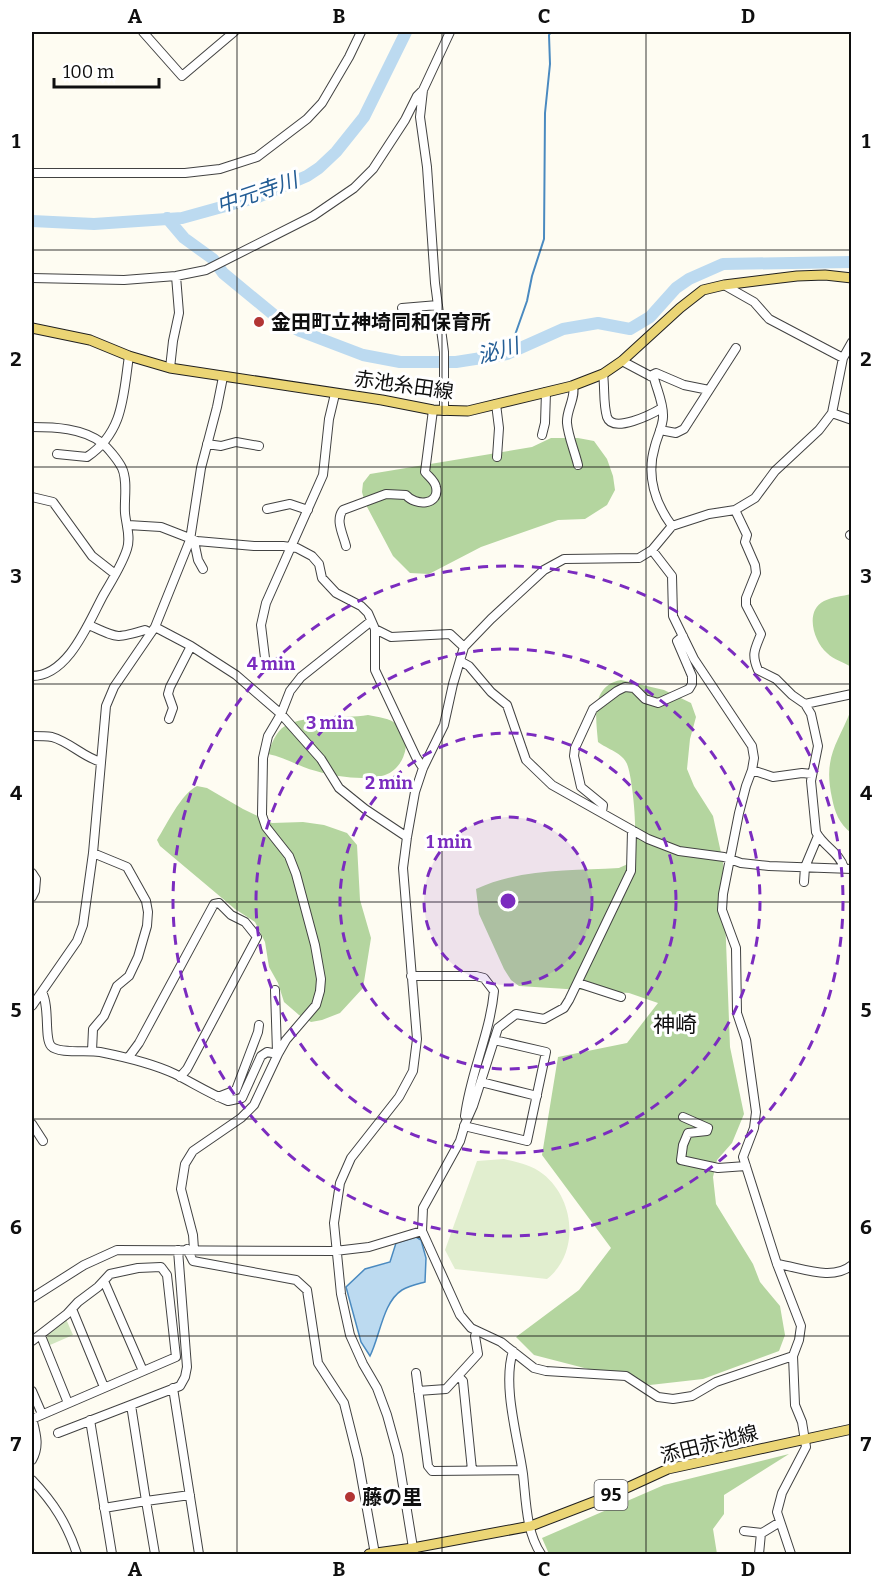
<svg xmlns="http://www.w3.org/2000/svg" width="883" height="1586" font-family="Bitter,'Noto Sans JP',serif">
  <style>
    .green { fill: #d1e5bf }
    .forest { fill: #b4d59f }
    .pitch { fill: #e1eecf }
    .water { fill: #bcdaf0; stroke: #4a8ac0; stroke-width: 1.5 }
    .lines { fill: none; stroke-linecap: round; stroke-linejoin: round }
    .stream { stroke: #4a8ac0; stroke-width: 2 }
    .river { stroke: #bcdaf0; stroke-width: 12 }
    .minor-casing { stroke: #424242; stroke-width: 10 }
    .major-casing { stroke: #202020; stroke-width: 11 }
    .minor { stroke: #fff; stroke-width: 8 }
    .major { stroke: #ebd575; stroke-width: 9 }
    .grid { fill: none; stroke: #0f0f0f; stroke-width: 1.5; stroke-opacity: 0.55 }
    .ring { fill: none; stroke: #7b2cbf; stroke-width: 3; stroke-dasharray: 10 8 }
    .poi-dot { fill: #b23534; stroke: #fff; stroke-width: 2 }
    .labels { text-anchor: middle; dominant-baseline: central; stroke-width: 6; stroke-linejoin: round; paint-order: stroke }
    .shield { fill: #fff; stroke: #575757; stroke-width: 1.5 }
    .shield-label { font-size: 18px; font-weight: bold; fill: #0f0f0f }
    .poi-label { font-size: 20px; font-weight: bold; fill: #0f0f0f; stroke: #fff; text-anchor: start }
    .street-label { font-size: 20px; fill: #0f0f0f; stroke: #fff }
    .water-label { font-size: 21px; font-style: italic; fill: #245d95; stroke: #fff }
    .quarter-label { font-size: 22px; fill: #0f0f0f; stroke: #fff }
    .centre { fill: #7b2cbf; stroke: #fff; stroke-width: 3 }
    .ring-label { font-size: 18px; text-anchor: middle; font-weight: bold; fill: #7b2cbf; stroke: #fff; stroke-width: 6; stroke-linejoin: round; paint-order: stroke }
    .neatline { fill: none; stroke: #0f0f0f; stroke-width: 2 }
    .grid-label { font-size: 20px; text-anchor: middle; font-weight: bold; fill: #0f0f0f }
  </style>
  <rect width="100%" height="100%" fill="#fefcf2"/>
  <path class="green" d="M66,1319L73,1335L50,1345L46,1339L48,1335Z"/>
  <path class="forest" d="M551,438H578L594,441L607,459L613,476L615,490L607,505L585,519L558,520L481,547L429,574L410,573L393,556L365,503L362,492L363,483L370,474L532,447Z
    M851,594H852L851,667C844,662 834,660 827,653C814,642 804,611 824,601C832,597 843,596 851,594Z
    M621,680L664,690L691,703L696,717L690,739L687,769L694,786L713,816L723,862L730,1047L744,1114L732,1143L717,1160L713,1177L716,1204L753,1264L760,1282L780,1306L785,1335L779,1351L703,1379L650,1385L534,1355L516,1337L579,1290L611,1248L542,1155L558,1057L627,1043L658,1003L629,993L519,986L511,980L504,969L479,914L476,889C521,868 571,871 619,868C623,866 629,864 631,861C640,849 633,778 627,764C623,753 607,749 598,742C596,718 590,686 621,680Z
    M851,710V833C839,823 835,813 832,798C823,757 837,745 851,710Z
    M368,715C378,717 390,718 398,725C414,739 404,769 385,775C379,777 369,778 362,778C348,778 329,775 316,771C299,767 285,757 268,754C271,745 276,731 285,726C307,714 342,719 368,715Z
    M197,786L207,788L243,809L272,823L303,822L324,825L347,833L357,845L360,900L371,938L363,988L340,1013L322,1020L311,1022L299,1015L284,1002L278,983L269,967L265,942L255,922L235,909L160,846L157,840C167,824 181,794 197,786Z
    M789,1454L724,1495V1514L713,1529L717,1554H549L542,1538L664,1485Z"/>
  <path class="pitch" d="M504,1159C517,1162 532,1165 543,1174C575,1199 580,1253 547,1279L455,1269L445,1250L477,1161Z"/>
  <path class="water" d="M416,1237L421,1240L426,1258L425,1282C418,1284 409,1286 402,1290C383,1302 380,1336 370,1356L361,1342L346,1287L365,1269L390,1262L396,1243Z"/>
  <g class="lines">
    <path class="stream" d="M509,352L527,301L532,276L544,239L545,113L550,64L549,35L551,32"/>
    <path class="river" d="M167,218L184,238L213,259L223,273L280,320L300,331L363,355L400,362H456L507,354L563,329L598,323L630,329L650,317L676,288L689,279L723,264L852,262
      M32,221L94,224L182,218L258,197L307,176L319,168L336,152L364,117L406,32"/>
    <g class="minor-casing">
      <path id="minor" d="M143,32L182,76L234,32
        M32,173H185L220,169L257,157L307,119L322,103L349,57L361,32
        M32,278L124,280L176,276L206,270L313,216L354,188L373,169L405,120L417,96L423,90
        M724,285L754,302L769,319L843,358
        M402,308L438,305
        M622,361L654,378C657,390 663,402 663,415C664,424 657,437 655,446C646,475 655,503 672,526
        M170,368L173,341L179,313L176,276
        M603,374C605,388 603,403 607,417C613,434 652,414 662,408
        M650,376L656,373L684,385L709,390
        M573,386C576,398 566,410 567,423C568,436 575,452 578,465
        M496,404L499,428L497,457
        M444,411V352L435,283L427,167L420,117L423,90L450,32
        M832,413L852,420
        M32,427C54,427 83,428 102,443C108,448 118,460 122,468C128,481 124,499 125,513C126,525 131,537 127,549C122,565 112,580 104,594C89,621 69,676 32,676
        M660,430L676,433L684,429L736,348
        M542,435L545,423L546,392
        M207,444L221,446L236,442L259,446
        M57,454L87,457C124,432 123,396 129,356
        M32,497L53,502L92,556L115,574
        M267,509L290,504L308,510
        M735,510L747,535L745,542L755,565L756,573L746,598V605L761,634C755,649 751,654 758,670L776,679L792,695L805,704L811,714L818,746L811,781L816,832C823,846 840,853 844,868
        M128,525L161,527L197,541L254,546H283L297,548L312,556L319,564L322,578L336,593L361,606L368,613L375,629V670L416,757L423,768
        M850,535L852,534
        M194,541L198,560L203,569
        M346,546C343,534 335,520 343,510L386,494L406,495C415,506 440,506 436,487C435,481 429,477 425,472L433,410
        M652,550L672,576L673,616L694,659L752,746L754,758L752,770L746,786L739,813L723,894L722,910L736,948L737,1013L746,1040L756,1112L754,1128L743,1157L777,1264L801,1326L799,1340L793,1356L795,1405L802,1422L806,1447L782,1493L777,1512L791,1554
        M89,625C118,638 115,639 145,630L151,633
        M155,627L191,646L236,675L281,714L321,759L339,788L365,809L407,837
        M375,629L391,637L450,634L464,647
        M265,658L261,625L266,603L323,475L329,419L335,394
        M460,661L469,666L491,692L507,705L526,760L552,785L648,839L679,851L724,857L741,863L769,866L852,869
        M805,704L852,694
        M169,719L173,708L168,694L170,687L191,646
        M32,736C38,736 46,736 52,737C70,742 83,757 101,762
        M752,770L773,777L802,773L812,774
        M602,812L603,805L581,787L574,756L575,748L593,709L617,691L625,687L634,688L645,699L658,703L689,689L692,684V676L677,641L683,636
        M632,830L631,871L569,1000L564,1008L544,1019L516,1014L498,1028L473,1106L465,1124L460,1141L423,1208L422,1231L460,1315L471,1328L501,1342L534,1368L546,1371L626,1376L658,1397L673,1399L692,1396L716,1382L793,1356
        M32,873L36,879L35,891L32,897
        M804,882L805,867L818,836
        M411,976H476L484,978L494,991C490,1034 470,1074 465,1116
        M578,983L621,997
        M275,990L277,1052
        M42,992C50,1007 44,1038 51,1046C58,1054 88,1050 100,1052C125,1057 152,1063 175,1074C193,1083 210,1094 228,1101L242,1098L261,1056L267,1052L278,1054
        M32,1006L77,941L83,925L93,853L106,706L114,687L155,627L190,540L201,468L217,407L223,377
        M92,1051L93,1029L104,1016L117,986L129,976L138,957L147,926L148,912L146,901L127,867L93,853
        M128,1058L139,1043L214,904L219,903L231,915L245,922L257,937L187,1069L180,1077
        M481,1082L537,1096
        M218,1097L236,1090L258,1032L259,1025
        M683,1117L708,1128L707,1131L688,1133L683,1145L681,1160L718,1168L746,1166
        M32,1124L43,1141
        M464,1126L527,1141L546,1052L494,1040
        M187,1249L193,1261L296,1280L307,1290L318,1363L344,1403L358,1459L375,1554
        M194,1249L193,1235L181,1189L185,1164L193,1151L241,1118L254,1105L278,1054L286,1040L316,1005L320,991L321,979L315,945L296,874L289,856L266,827L262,815L263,758L268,736L281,714L290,691L301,677L370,622
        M777,1264C800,1267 832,1282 852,1265
        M104,1281L143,1371
        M32,1298L84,1265L117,1250L335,1251L369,1247L422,1231
        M72,1309L104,1387
        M41,1336L68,1403
        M32,1341L67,1314L78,1302L98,1287L110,1274L138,1268L161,1267L167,1275L176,1357L32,1419
        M513,1351C502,1386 518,1438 523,1474C526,1500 526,1532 541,1554
        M416,1373L428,1466L432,1471L522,1470
        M458,1376L463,1381L472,1470
        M173,1388L199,1554
        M32,1391L42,1414
        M418,1391L446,1389L478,1354L475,1336L477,1331
        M131,1405L146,1501L190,1495
        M90,1420L112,1554
        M58,1433L180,1386L185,1377L187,1367L178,1250
        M32,1460C40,1446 36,1434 32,1418
        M32,1480C54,1503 67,1524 77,1554
        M104,1508L146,1501L155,1554
        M744,1531L762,1533L780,1522
        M414,1554L398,1455L387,1415L377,1388L363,1364L350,1335L341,1294L334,1223L340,1183L351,1158L399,1097L413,1071L417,1039L403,868L407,837L415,792L423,768L444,725L453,684L464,647L491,619L544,570L564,559L639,558L652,550L672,526L709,514L735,510L755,498L775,471L819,430L832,413L843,358L852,342
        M759,1554L761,1533"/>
    </g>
    <g class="major-casing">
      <path id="major" d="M32,328L90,340L129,356L170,368L382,400L433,410L468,411L572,386L603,374L622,361L680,308L703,290L724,285L797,276L825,275L852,278
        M369,1554L413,1548L531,1526L609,1496L668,1469L852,1429"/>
    </g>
    <use href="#minor" class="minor"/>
    <use href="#major" class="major"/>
  </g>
  <path class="grid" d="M237,32V1554M442,32V1554M646,32V1554M32,250H852M32,467H852M32,684H852M32,902H852M32,1119H852M32,1336H852"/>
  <circle cx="508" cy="901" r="84" fill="#7b2cbf" fill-opacity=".12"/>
  <g class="ring">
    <circle cx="508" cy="901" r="84"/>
    <circle cx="508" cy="901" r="168"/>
    <circle cx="508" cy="901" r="252"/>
    <circle cx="508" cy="901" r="335"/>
  </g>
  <g class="poi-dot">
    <circle cx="259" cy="322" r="6"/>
    <circle cx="350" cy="1497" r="6"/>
  </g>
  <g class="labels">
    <rect class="shield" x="594.5" y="1480" width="33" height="30" rx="4.5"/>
    <g class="shield-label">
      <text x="611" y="1495">95</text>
    </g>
    <g class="poi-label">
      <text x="271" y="322">金田町立神埼同和保育所</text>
      <text x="362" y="1497">藤の里</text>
    </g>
    <g class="street-label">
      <text transform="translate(404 385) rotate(8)">赤池糸田線</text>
      <text transform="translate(709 1444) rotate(-14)">添田赤池線</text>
    </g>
    <g class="water-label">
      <text transform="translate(257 193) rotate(-19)">中元寺川</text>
      <text transform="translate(498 351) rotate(-16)">泌川</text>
    </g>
    <g class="quarter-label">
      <text x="675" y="1024">神崎</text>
    </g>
  </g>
  <circle cx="508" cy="901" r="9" class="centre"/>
  <g class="ring-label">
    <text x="271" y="670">4 min</text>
    <text x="330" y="729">3 min</text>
    <text x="389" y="789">2 min</text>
    <text x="449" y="848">1 min</text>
  </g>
  <rect width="883" height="1586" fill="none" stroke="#ffffff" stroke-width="66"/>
  <path d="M54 78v9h105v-9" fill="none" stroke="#0f0f0f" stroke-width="3"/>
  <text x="63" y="78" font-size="18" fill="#0f0f0f" stroke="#ffffff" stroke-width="4.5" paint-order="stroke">100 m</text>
  <rect x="33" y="33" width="817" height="1520" class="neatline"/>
  <g class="grid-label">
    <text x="135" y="23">A</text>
    <text x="339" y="23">B</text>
    <text x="544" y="23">C</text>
    <text x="748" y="23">D</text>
    <text x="16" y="148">1</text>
    <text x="866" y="148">1</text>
    <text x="16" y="366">2</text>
    <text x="866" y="366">2</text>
    <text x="16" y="583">3</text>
    <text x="866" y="583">3</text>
    <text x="16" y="800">4</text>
    <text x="866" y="800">4</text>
    <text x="16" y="1017">5</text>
    <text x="866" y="1017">5</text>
    <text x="16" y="1234">6</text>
    <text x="866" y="1234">6</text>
    <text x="16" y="1451">7</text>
    <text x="866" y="1451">7</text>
    <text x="135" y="1576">A</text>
    <text x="339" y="1576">B</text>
    <text x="544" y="1576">C</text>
    <text x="748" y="1576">D</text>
  </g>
</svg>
